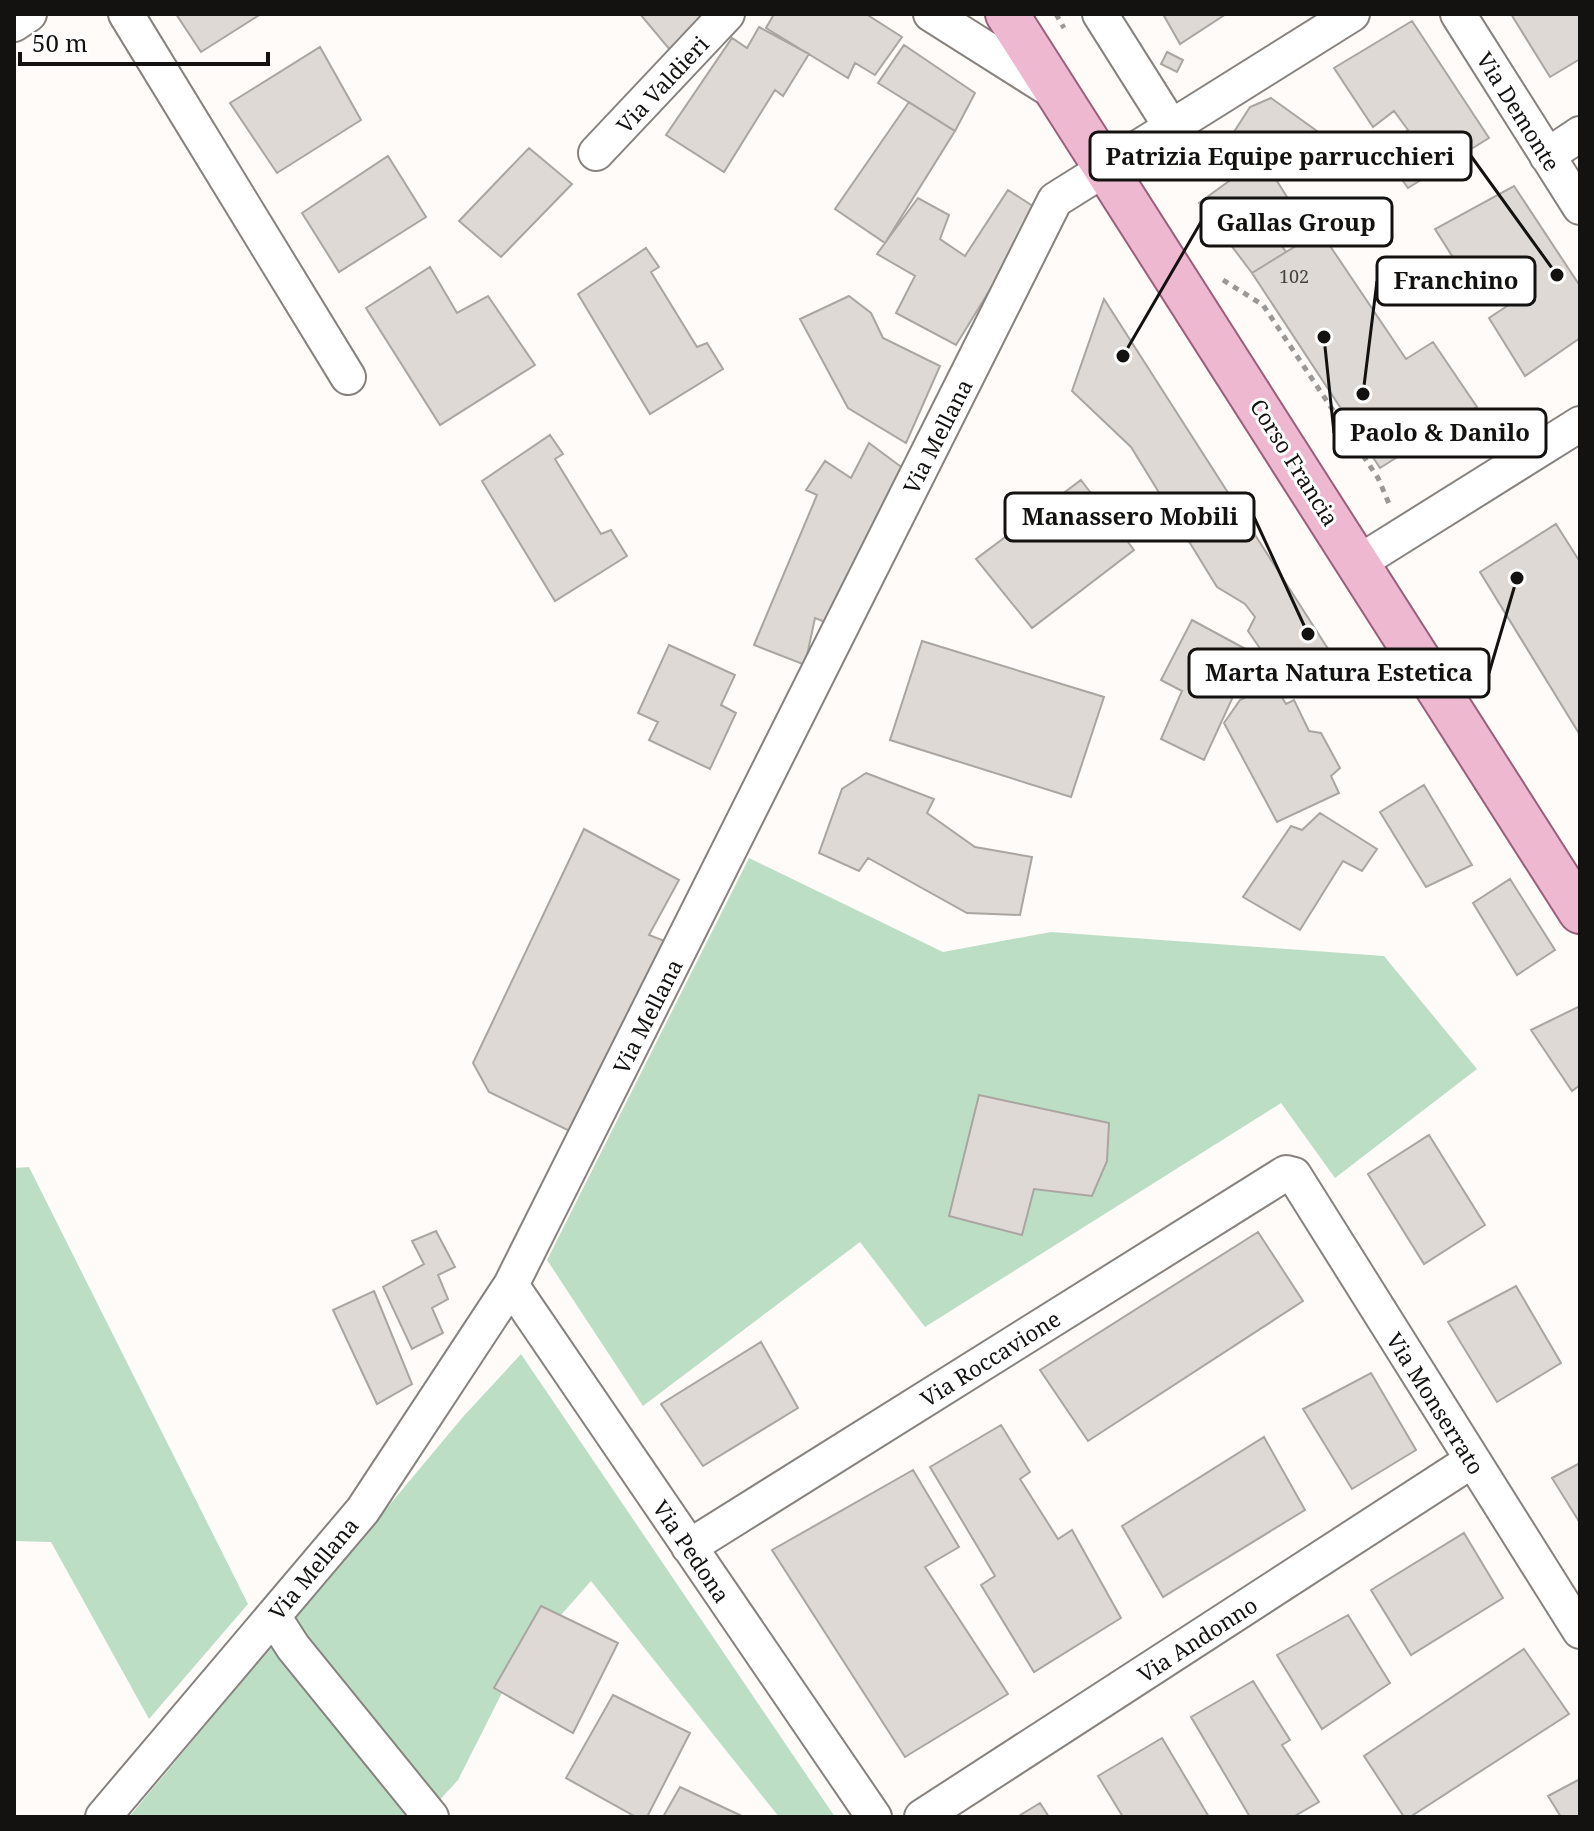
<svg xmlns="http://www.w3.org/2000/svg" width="1594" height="1831" font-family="'Noto Serif',serif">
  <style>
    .green { fill: #bcdec5 }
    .building { fill: #ded9d4; stroke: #aaa5a0; stroke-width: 2 }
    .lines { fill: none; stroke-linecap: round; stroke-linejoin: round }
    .minor-casing { stroke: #87827e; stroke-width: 38 }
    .major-casing { stroke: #9a5f7a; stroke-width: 46 }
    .path { stroke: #9b9996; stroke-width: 5; stroke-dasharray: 6 6; stroke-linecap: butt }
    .minor { stroke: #fff; stroke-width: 34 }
    .major { stroke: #eeb8d1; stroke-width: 42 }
    .labels { text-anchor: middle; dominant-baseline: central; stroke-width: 6; stroke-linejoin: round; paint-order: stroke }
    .number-label { font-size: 18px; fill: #464441 }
    .street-label { font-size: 22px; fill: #141210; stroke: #fff }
    .leader { fill: none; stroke: #141210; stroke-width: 3 }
    .callout-dot { fill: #141210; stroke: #fff; stroke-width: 3 }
    .callout { fill: #fff; stroke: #141210; stroke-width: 3 }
    .callout-label { font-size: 24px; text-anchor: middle; font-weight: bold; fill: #141210 }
  </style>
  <rect width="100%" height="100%" fill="#fefbf8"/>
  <path class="green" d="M749,858L943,952L1051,932L1384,956L1477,1069L1335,1178L1281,1103L925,1327L860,1242L643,1406L547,1260Z
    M29,1167L248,1604L149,1719L51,1542L14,1541V1168Z
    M521,1354L835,1817H779L591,1581L515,1667L458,1780L424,1817H129L462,1418Z"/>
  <path class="building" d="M176,14H261L201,52Z
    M640,14H719L670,50Z
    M774,14H866L902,37L875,75L855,63L848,78L766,28Z
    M1163,14H1226L1180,44Z
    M1511,14H1580V59L1550,77Z
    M1412,21L1489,138L1408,188L1382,152L1408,130L1394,111L1373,127L1334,68Z
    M759,27L809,54L783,96L775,90L724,172L666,135L732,38L747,48Z
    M904,45L975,93L955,131L878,83Z
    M320,47L361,120L277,173L230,103Z
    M1167,52L1183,60L1177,72L1161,64Z
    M1271,98L1335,144L1312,172L1259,138L1243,161L1223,149L1250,107Z
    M909,102L955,131L885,243L835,209Z
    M529,148L572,184L501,257L459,221Z
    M388,156L426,217L339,272L302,213Z
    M1262,157L1287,197L1260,214L1286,252L1252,273L1199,203Z
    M1514,186L1580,286V338L1525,376L1489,318L1513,302L1497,278L1473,289L1435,229Z
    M1008,190L1039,210L956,345L896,313L915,276L877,254L918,198L949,215L940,239L965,256Z
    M1320,231L1406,359L1433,342L1477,407L1380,468L1252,273Z
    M646,248L659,267L651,272L697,347L707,343L723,369L650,414L578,294Z
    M430,267L457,313L488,296L535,365L440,425L366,308Z
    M849,296L871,313L883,338L940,366L906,443L848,408L800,319Z
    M1104,299L1339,666L1303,691L1293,687L1288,689L1248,631L1255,617L1245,604L1217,587L1131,447L1072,391Z
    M550,435L563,454L555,459L601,534L611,530L627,556L555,601L482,481Z
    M869,443L904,469L825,622L815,618L805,665L754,645L817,495L806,490L825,461L851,478Z
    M1081,480L1134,550L1032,628L976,559Z
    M1556,524L1580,562V735L1480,572Z
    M1192,620L1253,653L1204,760L1161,739L1182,691L1161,680Z
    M922,641L1104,697L1071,797L890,740Z
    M669,645L735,675L721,705L736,713L710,769L649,740L658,722L638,713Z
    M1274,684L1286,704L1294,700L1309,731L1321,733L1340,768L1331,776L1339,793L1277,822L1224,723L1240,700Z
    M866,773L934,799L927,813L975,847L1032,857L1020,915L967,913L868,858L859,871L819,853L842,789Z
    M1424,785L1472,865L1426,887L1380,812Z
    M1320,813L1377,849L1362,871L1343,861L1300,930L1243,897L1291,826L1302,830Z
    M584,829L679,880L649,935L675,945L580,1136L489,1092L473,1063Z
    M1510,879L1555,950L1517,975L1473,903Z
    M1580,1006V1085L1572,1091L1531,1030Z
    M979,1095L1109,1123L1107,1161L1092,1196L1034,1189L1022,1235L949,1216Z
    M1429,1135L1485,1225L1424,1264L1368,1174Z
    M436,1231L455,1267L438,1275L448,1299L432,1308L443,1333L412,1349L383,1287L424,1264L412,1241Z
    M1258,1232L1303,1301L1088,1441L1040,1370Z
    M1516,1286L1561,1363L1497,1402L1448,1322Z
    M374,1291L412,1384L377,1404L333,1310Z
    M761,1342L798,1408L703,1466L661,1404Z
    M1371,1373L1416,1450L1352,1489L1303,1409Z
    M1001,1425L1030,1472L1020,1479L1058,1539L1072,1530L1121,1618L1034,1672L981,1585L995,1576L930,1467Z
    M1264,1437L1305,1510L1163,1597L1122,1526Z
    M1580,1463V1523L1552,1478Z
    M913,1470L959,1547L925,1567L1008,1694L905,1757L772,1550Z
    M1464,1533L1503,1598L1411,1655L1371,1590Z
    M541,1606L618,1643L573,1733L494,1688Z
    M1348,1615L1390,1683L1322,1729L1277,1655Z
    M1524,1649L1569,1714L1410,1817H1404L1364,1756Z
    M1253,1681L1290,1740L1282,1745L1319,1802L1293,1817H1250L1191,1717Z
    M613,1695L690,1733L647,1817H636L566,1778Z
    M1162,1738L1209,1817H1123L1098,1776Z
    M1580,1779V1817H1561L1548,1796Z
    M680,1787L744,1817H663Z
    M1040,1803L1049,1817H1017Z"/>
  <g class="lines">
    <g class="minor-casing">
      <path id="minor" d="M126,14L348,377
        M931,14L1056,93
        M1100,14L1170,125
        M1458,14L1580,207
        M14,24L29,14
        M596,153L727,14
        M1547,156L1580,134
        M1358,563L1580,424
        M511,1285L874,1817
        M689,1547L1286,1173L1294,1175L1580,1631
        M273,1616L293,1647L431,1817
        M103,1817L363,1510L511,1285L1055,200L1352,14
        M922,1817L1471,1461"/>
    </g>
    <g class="major-casing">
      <path id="major" d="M1007,14L1580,912"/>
    </g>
    <path class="path" d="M1056,14L1064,28
      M1223,280L1263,305L1378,478L1390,506"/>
    <use href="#minor" class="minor"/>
    <use href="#major" class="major"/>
  </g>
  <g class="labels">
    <g class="number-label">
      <text x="1294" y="276">102</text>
    </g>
    <g class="street-label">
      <text transform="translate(662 84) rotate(-47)">Via Valdieri</text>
      <text transform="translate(1519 111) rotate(58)">Via Demonte</text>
      <text transform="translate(937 436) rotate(-63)">Via Mellana</text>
      <text transform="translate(1295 462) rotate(58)">Corso Francia</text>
      <text transform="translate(647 1016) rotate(-63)">Via Mellana</text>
      <text transform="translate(990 1358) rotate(-32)">Via Roccavione</text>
      <text transform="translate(1436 1403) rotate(58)">Via Monserrato</text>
      <text transform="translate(692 1551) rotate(56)">Via Pedona</text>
      <text transform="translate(313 1568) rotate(-50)">Via Mellana</text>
      <text transform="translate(1197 1639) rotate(-33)">Via Andonno</text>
    </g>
  </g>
  <path class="leader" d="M1557 275L1471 156M1123 356L1201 222M1363 394L1377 281M1324 337L1334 433M1308 634L1254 517M1517 578L1489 673"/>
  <g class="callout-dot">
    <circle cx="1557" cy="275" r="8"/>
    <circle cx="1123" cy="356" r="8"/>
    <circle cx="1363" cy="394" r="8"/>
    <circle cx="1324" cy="337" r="8"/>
    <circle cx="1308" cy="634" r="8"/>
    <circle cx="1517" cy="578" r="8"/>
  </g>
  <g class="callout">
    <rect x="1090" y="132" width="381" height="48" rx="8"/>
    <rect x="1201" y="198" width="191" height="48" rx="8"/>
    <rect x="1377" y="257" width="158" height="48" rx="8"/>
    <rect x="1334" y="409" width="212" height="48" rx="8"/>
    <rect x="1005" y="493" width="249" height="48" rx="8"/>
    <rect x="1189" y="649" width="300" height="48" rx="8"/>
  </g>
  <g class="callout-label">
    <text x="1280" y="165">Patrizia Equipe parrucchieri</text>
    <text x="1296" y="231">Gallas Group</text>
    <text x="1456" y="289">Franchino</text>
    <text x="1440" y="441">Paolo &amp; Danilo</text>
    <text x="1130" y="525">Manassero Mobili</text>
    <text x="1339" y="681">Marta Natura Estetica</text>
  </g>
  <rect width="1594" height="1831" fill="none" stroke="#141210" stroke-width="32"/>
  <path d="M20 52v12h248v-12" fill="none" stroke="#141210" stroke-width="4"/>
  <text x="32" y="52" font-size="24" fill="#141210" stroke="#ffffff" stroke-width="6" paint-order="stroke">50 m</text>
</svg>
